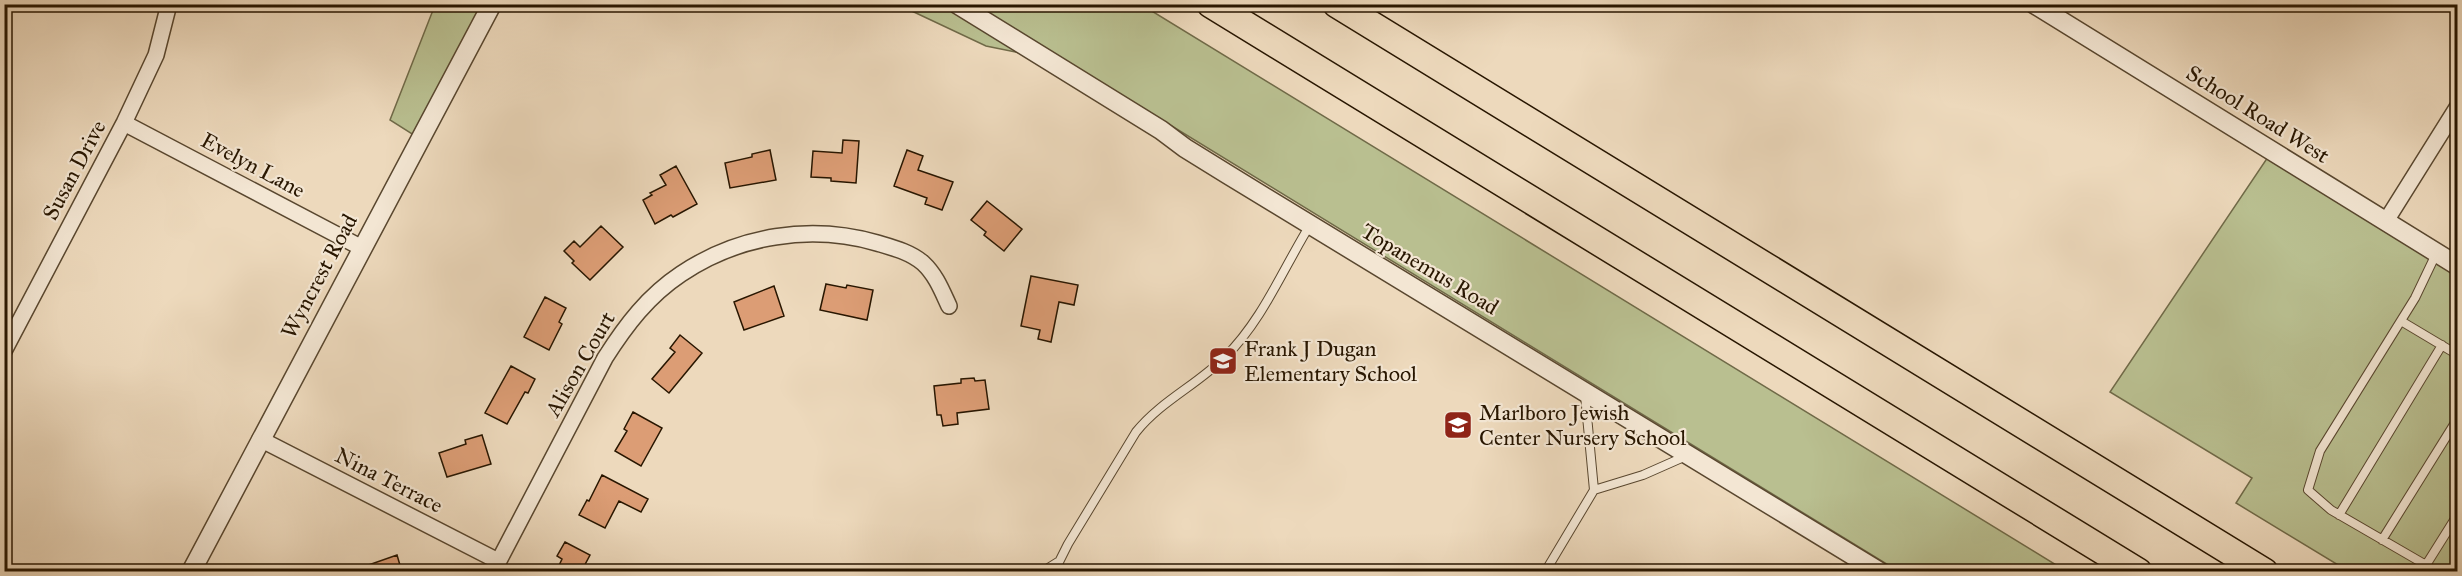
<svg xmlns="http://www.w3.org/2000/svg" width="2462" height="576" font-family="'IM FELL Great Primer',serif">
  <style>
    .green { fill: #b9bf90; stroke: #706a48; stroke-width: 1.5 }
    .building { fill: #dc9d75; stroke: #281600; stroke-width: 1.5 }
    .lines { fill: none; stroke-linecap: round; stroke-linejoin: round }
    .service-casing { stroke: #59472f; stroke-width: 10 }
    .minor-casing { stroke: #59472f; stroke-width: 18 }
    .tertiary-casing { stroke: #59472f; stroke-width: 21 }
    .motorway-casing { stroke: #281600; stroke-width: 30 }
    .service { stroke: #f3e6d3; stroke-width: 8 }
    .minor { stroke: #f3e6d3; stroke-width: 15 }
    .tertiary { stroke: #f3e6d3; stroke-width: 18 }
    .motorway { stroke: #edd9bc; stroke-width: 27 }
    .labels { text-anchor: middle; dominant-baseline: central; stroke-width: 4.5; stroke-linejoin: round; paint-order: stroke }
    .street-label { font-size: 22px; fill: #281600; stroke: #f3e6d3 }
    .poi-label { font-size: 22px; fill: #281600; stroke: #f3e6d3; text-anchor: start }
  </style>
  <rect width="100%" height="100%" fill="#edd9bc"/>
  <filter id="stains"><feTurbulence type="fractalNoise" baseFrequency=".00333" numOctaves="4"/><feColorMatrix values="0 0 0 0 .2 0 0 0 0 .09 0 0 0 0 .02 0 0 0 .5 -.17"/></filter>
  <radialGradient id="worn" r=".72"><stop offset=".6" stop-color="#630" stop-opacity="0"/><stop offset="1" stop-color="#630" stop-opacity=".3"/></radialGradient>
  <path class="green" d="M435,5H505L480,25L420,139L390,120Z
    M899,5H1142L2066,571H1898L1069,63L986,46Z
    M2274,148L2457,263V571H2348L2236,503L2252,478L2110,392Z"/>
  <path class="building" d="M843,140L859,141L856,183L831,181V178L811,177L813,151L842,153Z
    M770,150L776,180L730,188L725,163L752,157V154Z
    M907,150L923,156L918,170L953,182L942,210L925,204L927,198L894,186Z
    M676,166L697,204L673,217L671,215L655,224L643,200L652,195L650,193L666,185L660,175Z
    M987,201L1022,229L1004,251L984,235L986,232L971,220Z
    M601,226L623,247L590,280L572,263L574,261L564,251L574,241L580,247Z
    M1031,276L1078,285L1074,305L1059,302L1051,342L1038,339L1040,330L1021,326Z
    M826,284L846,288L847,285L873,290L867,320L820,310Z
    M774,286L784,316L744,330L734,302Z
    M545,297L566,308L559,322L562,324L549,350L524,337Z
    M680,335L702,353L669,393L652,379L675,352L670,348Z
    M511,366L535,379L528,393L525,392L507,424L485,413Z
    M974,378L975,381L985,380L989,409L957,413L958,424L943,426L941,415H937L934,386L961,383V379Z
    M633,412L662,428L641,466L615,451L627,431L624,429Z
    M482,435L491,464L447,477L439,453L466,444L465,440Z
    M602,475L648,499L641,512L619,501L605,528L579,515L587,500L589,501Z
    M565,542L590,555L581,572H556L562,559L557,556Z
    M397,555L402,572H357V569Z"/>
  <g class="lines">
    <g class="service-casing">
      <path id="service" d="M2436,254L2415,298L2320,451L2308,490L2331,510L2426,565L2458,514
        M2401,321L2458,355
        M1594,490L1643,475L1686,456
        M2339,515L2442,345
        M2382,540L2458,418
        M1042,572L1058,562
        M1054,572L1068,544L1136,432C1161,401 1197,385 1225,357C1262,321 1283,269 1310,225
        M1545,572L1594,490L1585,395"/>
    </g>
    <g class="minor-casing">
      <path id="minor" d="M124,123L362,248
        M2386,221L2458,106
        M4,351L124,123L156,55L169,4
        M260,439L498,561
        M493,572L605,358C626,325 648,296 681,274C739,235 811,224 877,243C894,248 910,252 923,263C936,275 942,291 949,306"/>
    </g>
    <g class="tertiary-casing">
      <path id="tertiary" d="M957,4L1161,130L1185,148L1227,174L1880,572
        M2034,4L2458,266
        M191,572L492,4"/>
    </g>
    <g class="motorway-casing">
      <path id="motorway" d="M1211,4L2138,572
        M1337,4L2264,572"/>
    </g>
    <use href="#service" class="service"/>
    <use href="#minor" class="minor"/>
    <use href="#tertiary" class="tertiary"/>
    <use href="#motorway" class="motorway"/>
  </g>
  <defs>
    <g id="school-square" transform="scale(1.5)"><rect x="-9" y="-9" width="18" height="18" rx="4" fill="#8f2418" stroke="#f3e6d3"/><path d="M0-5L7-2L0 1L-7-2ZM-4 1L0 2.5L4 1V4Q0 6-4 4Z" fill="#fff"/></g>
  </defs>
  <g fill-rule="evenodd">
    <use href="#school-square" x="1223" y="361"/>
    <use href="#school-square" x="1458" y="425"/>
  </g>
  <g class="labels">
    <g class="street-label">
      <text transform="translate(2258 114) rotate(32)">School Road West</text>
      <text transform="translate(253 165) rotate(28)">Evelyn Lane</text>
      <text transform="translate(74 170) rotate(-62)">Susan Drive</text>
      <text transform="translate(1430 269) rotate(31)">Topanemus Road</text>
      <text transform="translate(319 276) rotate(-62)">Wyncrest Road</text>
      <text transform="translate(580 364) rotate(-60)">Alison Court</text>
      <text transform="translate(389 480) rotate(27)">Nina Terrace</text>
    </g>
    <g class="poi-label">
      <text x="1244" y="348">Frank J Dugan<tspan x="1244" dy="25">Elementary School</tspan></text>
      <text x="1479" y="412">Marlboro Jewish<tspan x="1479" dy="25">Center Nursery School</tspan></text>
    </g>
  </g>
  <rect width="2462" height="576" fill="none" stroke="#edd9bc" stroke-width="24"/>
  <rect x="6" y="6" width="2450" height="564" fill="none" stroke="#281600" stroke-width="3"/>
  <rect x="12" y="12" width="2438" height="552" fill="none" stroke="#281600" stroke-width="1.5"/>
  <rect width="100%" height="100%" filter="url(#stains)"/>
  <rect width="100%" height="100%" fill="url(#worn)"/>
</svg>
